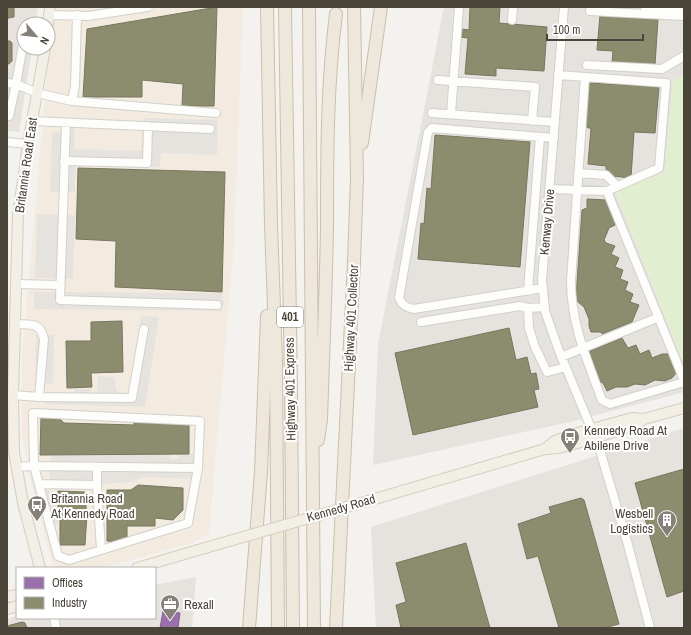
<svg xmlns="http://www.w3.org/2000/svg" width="691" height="635" font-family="'Archivo Narrow',sans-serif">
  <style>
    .commercial { fill: #f3ebdf }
    .industrial { fill: #e6e2de }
    .green { fill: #e1eecf }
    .parking { fill: #e6e3df }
    .offices { fill: #9970ab; stroke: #826389 }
    .industry { fill: #8c8c6e; stroke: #78765e }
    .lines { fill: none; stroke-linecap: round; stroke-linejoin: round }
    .minor-casing { stroke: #d2d0cb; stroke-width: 10 }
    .major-casing { stroke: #d6cebb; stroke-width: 12 }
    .highway-casing { stroke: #ccbfa9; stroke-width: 14 }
    .minor { stroke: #fdfdfc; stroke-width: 8 }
    .major { stroke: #f2efe6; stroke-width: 10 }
    .highway { stroke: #ede8db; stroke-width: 12 }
    .major-bridge-casing { stroke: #d6cebb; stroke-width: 12; stroke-linecap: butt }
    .major-bridge { stroke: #f2efe6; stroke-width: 10 }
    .labels { text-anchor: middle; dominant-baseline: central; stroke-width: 4; stroke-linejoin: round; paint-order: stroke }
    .shield { fill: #fff; stroke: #817c74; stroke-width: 1 }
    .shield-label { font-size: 12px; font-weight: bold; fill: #4b4439 }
    .street-label { font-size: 13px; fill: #4b4439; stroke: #fff }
    .poi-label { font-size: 13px; fill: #4b4439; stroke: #fff; text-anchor: start }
  </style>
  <rect width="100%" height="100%" fill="#f4f2ee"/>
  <path class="commercial" d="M53,7H243L234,245L209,534L192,543L102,568H53L31,483L22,435V355Z"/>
  <path class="industrial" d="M7,7H38L35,24H24V48H32L19,132L7,131Z
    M444,7H684V75L673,80L665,172L616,192L684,365V392L574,421L373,465L378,344Z
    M684,428V628H376L371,527Z
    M196,577L192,628H7V619L17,616V618H155V585Z"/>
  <path class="green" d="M684,75V365L616,191L665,172L673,79Z"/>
  <path class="parking" d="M451,7H466V18H460L458,49H463L462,75H452L451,69H447Z
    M505,7H521V18H504Z
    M580,17L597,18L594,44H591L590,59L576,58Z
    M19,42H24V48H30L25,77H17Z
    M600,56L610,57V65L669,69L668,80L575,74L576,67L599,69Z
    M439,70L449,71L447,110L462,111L464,78L507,80V75L537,76L536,85H543L542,115L544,116V127L429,122L430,107L435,106V100H433V93H435L436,88H438Z
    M576,85L581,86L579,126H573Z
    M7,86L19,87L18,118H7Z
    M143,118L218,120L217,155L161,153L160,167L76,164L75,192H50L52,132L60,133L61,127H75L74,149L141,151Z
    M573,129L589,130L586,159H582L580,182L568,181Z
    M585,168L605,169L604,183L608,184L607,199L583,198Z
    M37,214L75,215L73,279L35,278Z
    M34,292L222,293V300H224V304L222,305V311L34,309Z
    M540,312L544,335L554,358L550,361L555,371L542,378L528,347L522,313Z
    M141,316L159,317L145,407L45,404L44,395L74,394V389H91V394L97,393L98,376L115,377L116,389L119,393H129Z
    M36,335H54L53,384H35Z
    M171,453L170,459H179L178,454L199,453L197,479L142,477L133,482L49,487L51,455Z
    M46,491H53V506H56L58,522L54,526Z
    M498,512L533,628H499L508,625L507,619L497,622L472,538L403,559L402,553L394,555L391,545Z
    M90,618H151L145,619L146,628H100L99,624L92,625V628H87L86,620L90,619Z"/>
  <path class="offices" d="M163,611L180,613L178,628H160Z"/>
  <path class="industry" d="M7,7H14V17L8,18L7,23Z
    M217,7L214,106H182L183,84L142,80V97H83L87,29Z
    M470,7H500L499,23L547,27L544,71L496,68V76L465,74L468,38L460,37L461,29L469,30Z
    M600,15L658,19L655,65L612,62L613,51L597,50Z
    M7,41H10L12,43V61L9,64H7Z
    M591,83L659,87L655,133L634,132L631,178L612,176L606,169V166L588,164L591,128H588L585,125L587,86Z
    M435,135L530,142L520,267L418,259L421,223L424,224L427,188L431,189Z
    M78,168L225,172L222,292L115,287L116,241L76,239Z
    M587,199L606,200L617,224L609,228L604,240L606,243L615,246L611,254L619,258L615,267L623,270L620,279L628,282L625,290L633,294L630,302L639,305L632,322L602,334L601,332H591L589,326V319L584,307L578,302L576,297L582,210L587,208Z
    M122,321L123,372L91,373L92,387L67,388L66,341H91V322Z
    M509,328L516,360L527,357L531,374L536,373L539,389L534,390L538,407L413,435L395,353Z
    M622,338L628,348L636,345L640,354L649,350L652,358L662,354H670L677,372L672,378L665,381L655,380L645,385L635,384L627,387H616L607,391L603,383L598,381L588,358L590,351Z
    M41,416H57L64,423L135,425L133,422L189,424V454L40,455Z
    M684,469V591L667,597L635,483Z
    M138,485L183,488V510L173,520L155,518V526H127V539L117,542L107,541V490H131Z
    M58,491L85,492L86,493V512L87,514L85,545H60V518L58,516Z
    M581,498L584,500L619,624L604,628H559L538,556L527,559L518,524L551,513L549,507Z
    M466,543L490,628H401L396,605L406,602L396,563Z
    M22,622L25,623L27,628H7V626Z"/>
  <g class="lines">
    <g class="minor-casing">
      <path id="minor" d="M564,7L542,280L545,311L559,351L599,447L628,545L650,628
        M645,7L684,9
        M590,11L684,16
        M49,15L88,16L148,7
        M77,15L75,86L72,101L216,113
        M512,20L513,7
        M587,65L662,69L684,56
        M558,75L666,83L659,168L607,191
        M585,77L571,281C571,324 587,360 602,400L610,404L684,382
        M438,80L535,87L532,121
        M7,83L16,84L23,45
        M432,113L555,122
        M451,114L459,7
        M9,116L16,84L37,93L72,101
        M32,121L210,129
        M66,123L60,300L217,305
        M7,142L28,144
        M64,161L147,163L148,126
        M578,173L606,175L617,186
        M550,189L607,191L684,380
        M16,284L60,285
        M543,288L414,309C406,308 402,305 399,298L428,132L432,128L554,138
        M528,291L540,137
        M545,307L528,308L529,328L535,347L547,372L566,367
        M421,322L520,306L528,308
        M15,324C30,325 40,321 44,339L39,397L132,398L144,329
        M561,357L659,317
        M13,395L39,397
        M16,467L34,466L198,468L200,421L33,413L34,466L58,556L69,560L188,523L198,468
        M97,467V485
        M39,484L97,485L101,550
        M54,618L56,628"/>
    </g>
    <g class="major-casing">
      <path id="major" d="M48,24L50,7
        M545,449L555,441L581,432L632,418L644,419
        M368,501L545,449L559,448L581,442L633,426L644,419L684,408
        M40,568L23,503L14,452L13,395L18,215L28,144L45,48
        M137,568L205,548
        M7,597L17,595
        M7,609L17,606"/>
    </g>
    <g class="highway-casing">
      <path id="highway" d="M267,7L271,225L276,361L278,628
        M285,7L291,388L293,628
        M309,7L314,628
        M362,143L381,7
        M318,440L321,420C323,355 326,291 327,226C327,155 327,84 336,14
        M249,628L261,472L267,316
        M336,628L354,261L357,179L354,7"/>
    </g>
    <use href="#minor" class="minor"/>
    <use href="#major" class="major"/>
    <use href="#highway" class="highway"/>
    <g class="major-bridge-casing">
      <path id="major-bridge" d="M205,548L368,501"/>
    </g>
    <use href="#major-bridge" class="major-bridge"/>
  </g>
  <defs>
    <g id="bus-pin" transform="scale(1)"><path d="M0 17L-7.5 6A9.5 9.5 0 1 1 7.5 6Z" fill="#868178" stroke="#fff"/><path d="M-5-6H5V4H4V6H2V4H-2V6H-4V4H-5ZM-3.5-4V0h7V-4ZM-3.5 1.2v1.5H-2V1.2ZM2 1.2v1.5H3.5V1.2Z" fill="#fff"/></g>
    <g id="building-pin" transform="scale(1)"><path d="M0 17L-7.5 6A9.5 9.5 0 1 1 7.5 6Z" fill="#868178" stroke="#fff"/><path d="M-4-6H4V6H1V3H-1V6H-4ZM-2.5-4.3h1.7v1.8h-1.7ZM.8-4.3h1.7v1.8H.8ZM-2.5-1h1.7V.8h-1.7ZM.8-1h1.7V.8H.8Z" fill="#fff"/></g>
    <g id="office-pin" transform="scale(1)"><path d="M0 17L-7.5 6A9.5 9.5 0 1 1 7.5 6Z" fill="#868178" stroke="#fff"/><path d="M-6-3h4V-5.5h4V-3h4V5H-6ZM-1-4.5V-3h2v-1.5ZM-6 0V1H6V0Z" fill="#fff"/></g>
  </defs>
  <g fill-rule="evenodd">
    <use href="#bus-pin" x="570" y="437"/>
    <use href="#bus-pin" x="37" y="505"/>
    <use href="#building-pin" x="667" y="520"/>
    <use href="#office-pin" x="170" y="604"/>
  </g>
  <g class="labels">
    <rect class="shield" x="277" y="307" width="26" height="20" rx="3"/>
    <g class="shield-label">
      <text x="290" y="317">401</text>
    </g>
    <g class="street-label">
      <text transform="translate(26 165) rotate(-82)">Britannia Road East</text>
      <text transform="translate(547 222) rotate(-85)">Kenway Drive</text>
      <text transform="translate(351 318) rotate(-87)">Highway 401 Collector</text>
      <text transform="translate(290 389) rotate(-91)">Highway 401 Express</text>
      <text transform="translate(341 508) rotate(-16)">Kennedy Road</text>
    </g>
    <g class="poi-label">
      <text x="584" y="430">Kennedy Road At<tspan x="584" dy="15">Abilene Drive</tspan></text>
      <text x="51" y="498">Britannia Road<tspan x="51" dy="15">At Kennedy Road</tspan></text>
      <text x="653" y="513" text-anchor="end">Wesbell<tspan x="653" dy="15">Logistics</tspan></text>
      <text x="184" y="604">Rexall</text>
    </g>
  </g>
  <rect width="691" height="635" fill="none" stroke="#4b4439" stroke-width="16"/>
  <rect x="16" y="567" width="140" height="52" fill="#ffffff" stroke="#b7b4b0"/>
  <rect x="24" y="577" width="20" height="12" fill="#9970ab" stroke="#b7b4b0"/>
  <text x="52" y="587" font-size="12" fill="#4b4439">Offices</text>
  <rect x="24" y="597" width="20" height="12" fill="#8c8c6e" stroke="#b7b4b0"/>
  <text x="52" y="607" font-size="12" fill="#4b4439">Industry</text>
  <g transform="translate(36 36) rotate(118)"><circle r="19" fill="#ffffff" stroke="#b7b4b0"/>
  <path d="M0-3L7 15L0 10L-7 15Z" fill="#868178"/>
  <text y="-6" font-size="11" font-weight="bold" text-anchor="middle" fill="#4b4439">N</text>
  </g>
  <path d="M547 34v6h96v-6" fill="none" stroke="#4b4439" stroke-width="2"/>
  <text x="553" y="34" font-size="12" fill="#4b4439" stroke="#ffffff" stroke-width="3" paint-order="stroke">100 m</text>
</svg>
